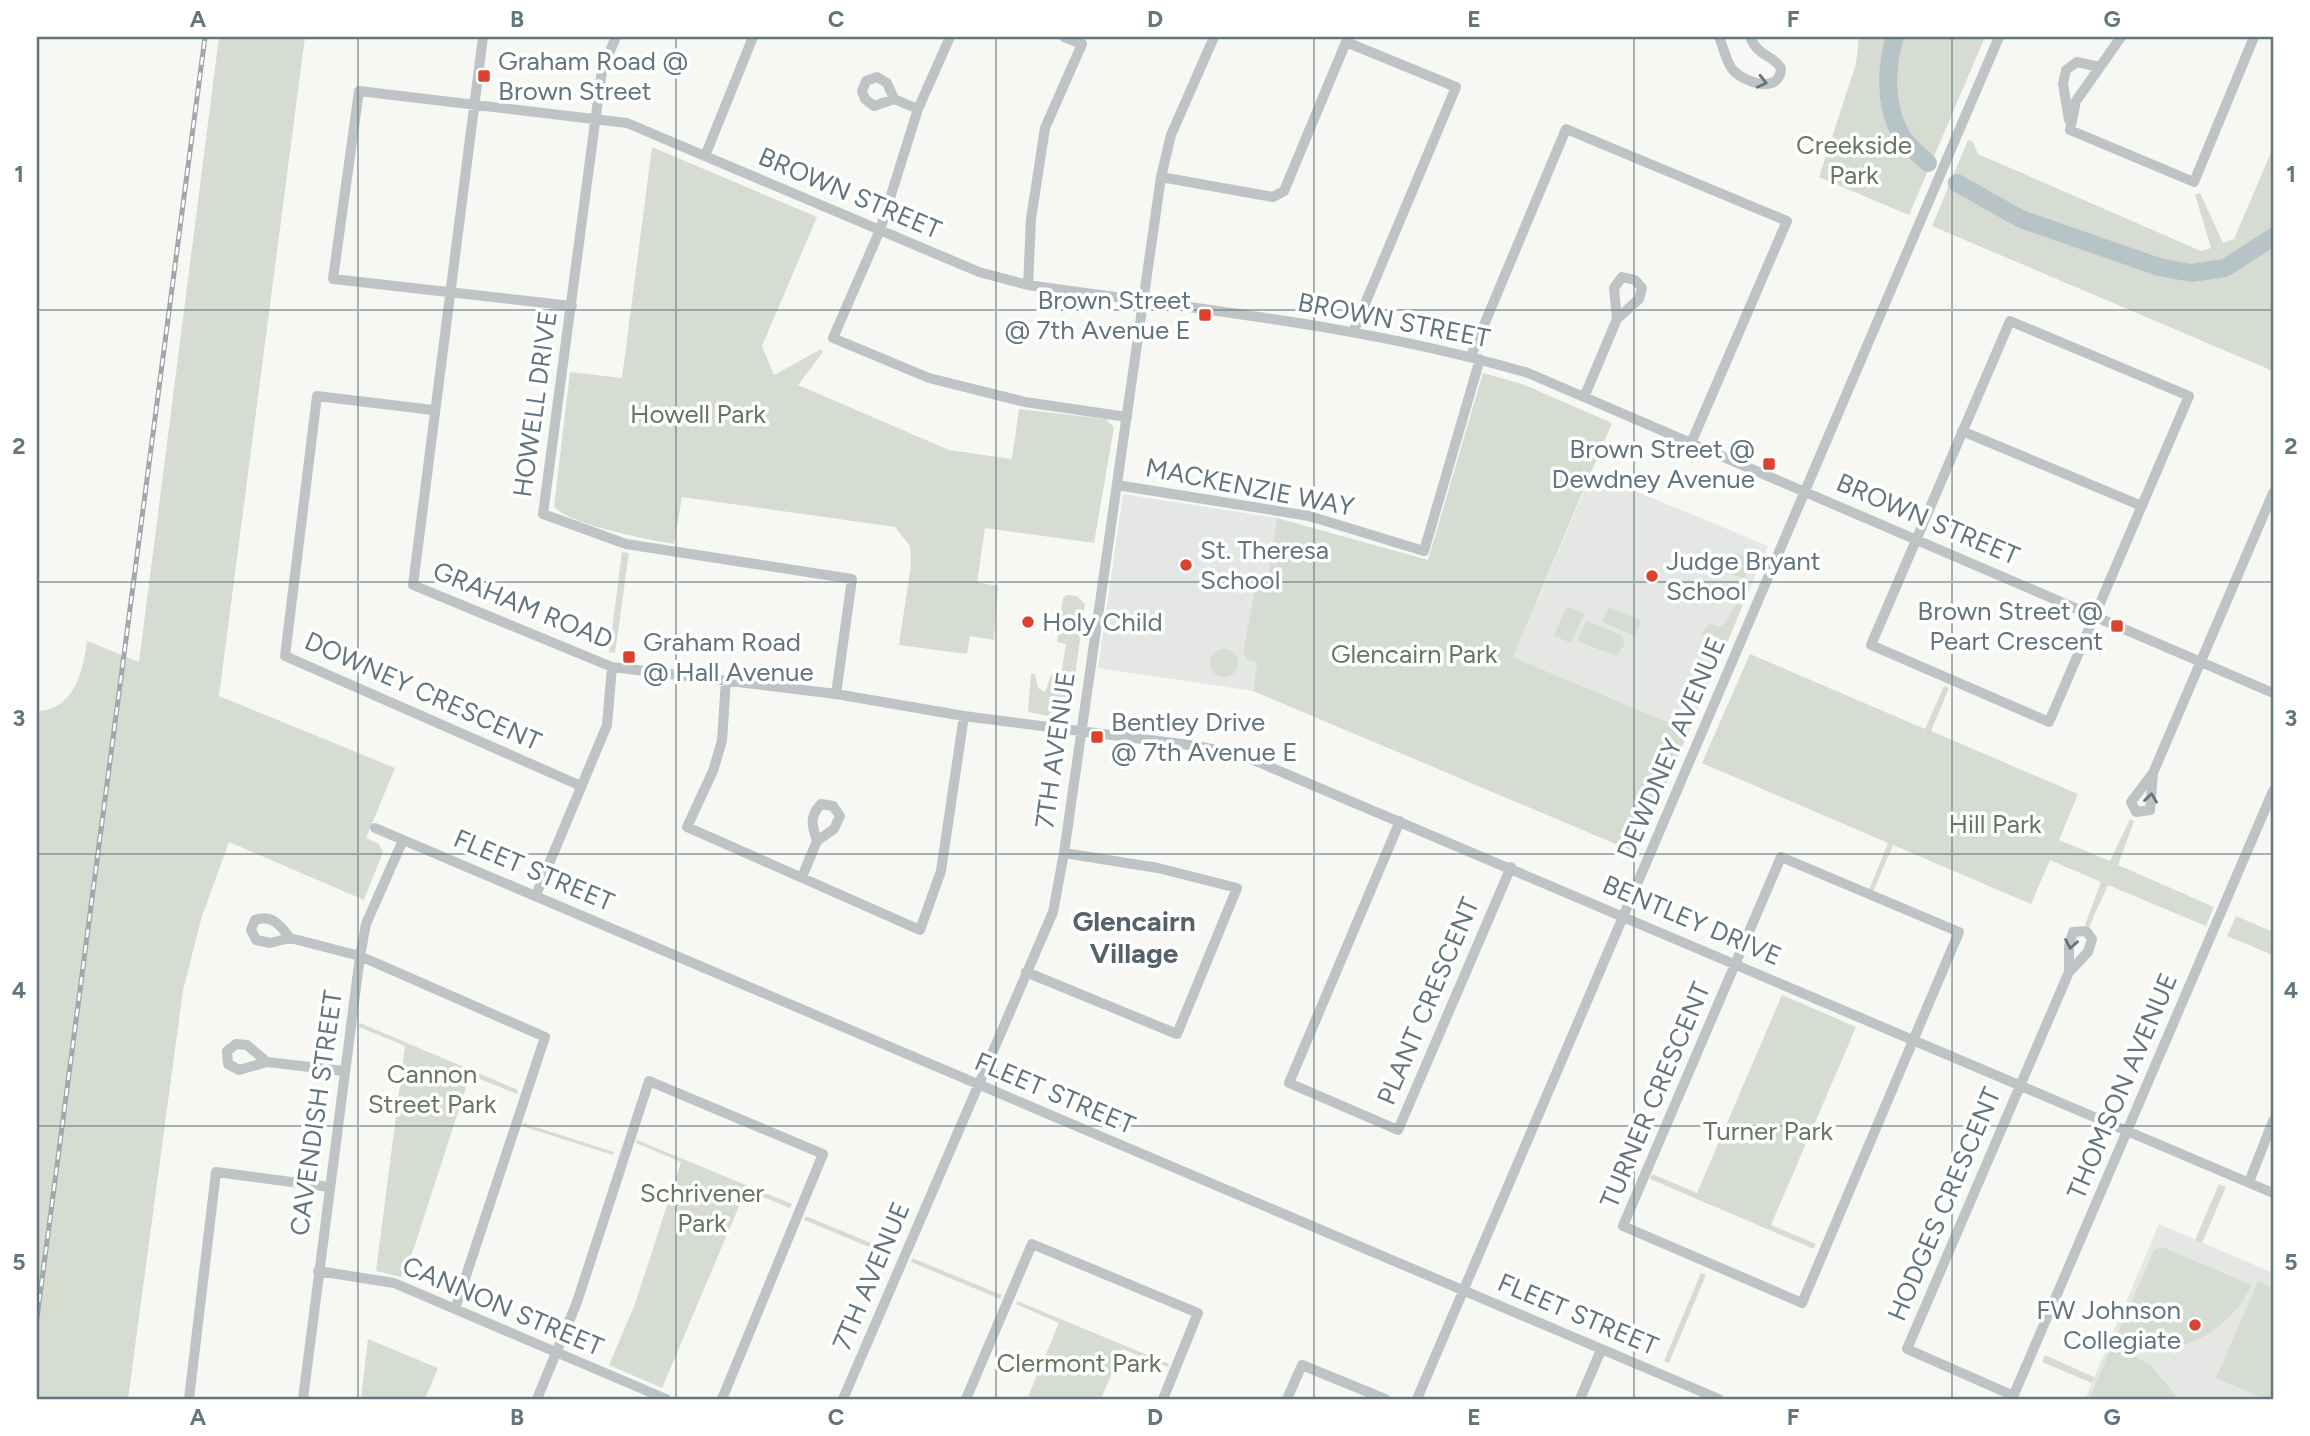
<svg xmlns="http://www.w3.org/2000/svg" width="2310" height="1436" font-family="Figtree,sans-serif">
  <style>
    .built { fill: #e5e7e5 }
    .green { fill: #d7dcd3 }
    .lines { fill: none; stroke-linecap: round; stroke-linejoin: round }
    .stream { stroke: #b6c4c7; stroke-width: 2.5 }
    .river { stroke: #b6c4c7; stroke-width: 18 }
    .minor { stroke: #bec4c6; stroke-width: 10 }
    .rail-casing { stroke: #a0a8ac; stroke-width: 5 }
    .rail { stroke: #fff; stroke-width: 2.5; stroke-dasharray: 8; stroke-linecap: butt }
    .oneway { stroke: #63767e }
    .grid { fill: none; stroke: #63767e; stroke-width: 2; stroke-opacity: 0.55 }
    .poi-dot { fill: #dc432f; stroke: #fff; stroke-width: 2.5 }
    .labels { text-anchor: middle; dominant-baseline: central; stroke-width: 7; stroke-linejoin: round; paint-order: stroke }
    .poi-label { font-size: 26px; fill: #63767e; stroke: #fff; text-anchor: start }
    .park-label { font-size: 26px; fill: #687662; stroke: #fff }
    .street-label { font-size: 26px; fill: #63767e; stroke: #fff }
    .neighbourhood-label { font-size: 28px; font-weight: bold; fill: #556369; stroke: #fff }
    .neatline { fill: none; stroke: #63767e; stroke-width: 2.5 }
    .grid-label { font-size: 23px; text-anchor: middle; font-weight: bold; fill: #63767e }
  </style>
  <rect width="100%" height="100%" fill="#f7f7f4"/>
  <path class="built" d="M1592,473L1768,546L1689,731L1513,657Z
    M1123,494L1277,518L1253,691L1098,668Z
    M2159,1224L2273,1273V1399H2085Z"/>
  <path class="green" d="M219,37H305L219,696L395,768L366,838L379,844L383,852L364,900L229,842L202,916L183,990L128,1399H37V711C74,710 83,672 87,641L139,662Z
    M1859,37H1985L1909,215L1819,177L1856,64Z
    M1968,140L1973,142L1978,154L2201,251L2211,248L2195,195L2200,193L2223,243L2234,239L2273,148V371L1932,226Z
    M652,147L817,217L762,346L774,375L821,349L823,352L798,385L949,450L1012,459L1019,409L1105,419L1114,427L1094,543L985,528L977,582L998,586L994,640L970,636L967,654L899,645L911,565L910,546L895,527L682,497L674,544C645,539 574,526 554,507L570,372L622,378Z
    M1483,373L1522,384L1612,423L1513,657L1689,731L1637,853L1253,691L1257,662L1248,660L1243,652L1256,585L1267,586L1277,518L1428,560Z
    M622,552L629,553L615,653L609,652Z
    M1733,552L1752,560L1744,579L1725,571Z
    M1067,595L1077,596L1085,604L1073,690L1048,716L1028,712L1031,674H1035L1038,688L1045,692L1051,675L1061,676L1066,644L1057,642L1063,598Z
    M1735,605H1743L1726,645L1701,634L1709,624L1722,627Z
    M1567,606L1584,614L1571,643L1554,636Z
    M1609,607L1641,620L1635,636L1602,622Z
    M1586,621L1622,635L1625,644L1616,656L1577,641Z
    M1210 663a14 14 0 1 1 28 0a14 14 0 1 1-28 0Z
    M1750,654L1925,729L1944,686L1949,688L1931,731L2078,794L2059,840L2110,861L2130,819L2134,821L2118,865L2214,907L2206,926L2108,885L2089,927L2085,925L2101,882L2050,860L2031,904L1893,845L1873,892L1869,890L1888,843L1702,763Z
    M2236,916L2273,932V955L2227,936Z
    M1782,995L1856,1027L1771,1225L1816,1244L1814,1249L1650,1179L1652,1174L1697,1193Z
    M360,1023L518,1090L517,1094L470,1075L413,1251L401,1277L376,1271L405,1046L359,1027Z
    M523,1123L614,1152L613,1155L522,1126Z
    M637,1140L792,1204L790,1208L746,1190L662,1388L609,1365L635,1304L681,1162L636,1143Z
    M2219,1184L2226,1187L2202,1243L2195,1240Z
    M806,1216L893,1252L891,1256L804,1220Z
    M2162,1247L2252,1285C2227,1336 2170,1364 2115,1340L2154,1250Z
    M912,1258L1002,1295L1000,1299L911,1262Z
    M1701,1273L1706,1275L1669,1363L1664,1361Z
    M2258,1281L2273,1288V1399H2265L2216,1378Z
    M1017,1301L1169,1364L1168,1367L1122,1349L1101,1399H1027L1059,1323L1016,1304Z
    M368,1339L438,1368L425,1399H361Z
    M2113,1343L2151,1366L2179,1399H2089Z
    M2045,1355L2094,1377L2092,1383L2042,1362Z"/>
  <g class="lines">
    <path class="stream" d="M2226,261L2231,264"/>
    <path class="river" d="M1895,37C1886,65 1885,102 1898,129C1904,143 1917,153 1928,163
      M1957,183L2021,219L2159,267L2191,273L2225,268L2273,237"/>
    <path class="minor" d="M483,37L413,585L612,667L836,694L964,716L1197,746L1244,756L2273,1193
      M616,37L602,70L543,514L626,544L852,579L836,694
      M950,37L918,109L880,230L833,338L929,378L1025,402L1127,417
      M1719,37C1723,46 1726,61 1732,69C1744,83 1780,95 1781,68C1771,53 1759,58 1750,37
      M894,99L887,83L877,77L866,81L862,91L865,99L874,106L894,99L918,109
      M2069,120L2063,84L2066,70L2077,62L2099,67
      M2070,130L2194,182L2254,37
      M2070,130L2076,101L2121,37
      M705,156L753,37
      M1161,177L1273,197L1284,191L1346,42L1456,87L1354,330
      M1028,285L1031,219L1045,128L1082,44L1064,37
      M572,306L333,279L359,91L627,123L979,272L1028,285C1195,309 1365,325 1528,373L2273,693
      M2010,321L2189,396L2049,722L1871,645Z
      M1471,356L1566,129L1787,221L1692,441
      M1585,395L1617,319L1639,299L1642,288L1635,280L1622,277L1614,288L1617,319
      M433,410L317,396L285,656L581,786
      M1962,431L2142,506
      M1117,485L1309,516L1424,551L1480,359
      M726,680L722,741L713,771L687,827L920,930L941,871L964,716
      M2153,773L2150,810L2136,812L2131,802L2153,773L2273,493
      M1400,821L1289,1083L1398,1130L1511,867
      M375,828L1719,1399
      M1781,857L1959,932L1802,1303L1623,1226Z
      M802,877L817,841L834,829L840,816L833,806L821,804C809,817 812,825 817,841
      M536,895L607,725L612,667
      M290,938C280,925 272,914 255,920L251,930L256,940L270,943L290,938L360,956L545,1037L455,1309
      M1026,972L1177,1034L1237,888L1158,868L1064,853
      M267,1062L247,1045L236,1044L227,1051L228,1064L239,1070L267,1062L344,1071
      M2249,1182L2273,1121
      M318,1271L394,1283L666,1399
      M2014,1396L1907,1349L2069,972L2088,952L2092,939L2086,931L2073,932L2069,946V972
      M189,1399L216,1172L329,1187
      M303,1399L360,956L366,924L403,840
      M537,1399L577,1302L649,1081L823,1154L722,1399
      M843,1399L1053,912L1064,853L1161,177L1171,135L1214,37
      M966,1399L1032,1244L1198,1313L1163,1399
      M1287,1399L1302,1365L1385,1399
      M1417,1399L1999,37
      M1580,1399L1601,1350
      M2012,1399L2273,791"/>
    <g class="rail-casing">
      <path id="rail" d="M37,1318L205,37"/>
    </g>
    <use href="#rail" class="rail"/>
  </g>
  <defs><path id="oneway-chevron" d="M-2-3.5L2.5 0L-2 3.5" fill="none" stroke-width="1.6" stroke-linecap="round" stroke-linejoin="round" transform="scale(1.75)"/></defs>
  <g class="oneway">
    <use href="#oneway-chevron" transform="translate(1762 82) rotate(13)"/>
    <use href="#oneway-chevron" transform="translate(2151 798) rotate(-82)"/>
    <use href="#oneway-chevron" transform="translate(2071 944) rotate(100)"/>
  </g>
  <path class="grid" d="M358,37V1399M676,37V1399M996,37V1399M1314,37V1399M1634,37V1399M1952,37V1399M37,310H2273M37,582H2273M37,854H2273M37,1126H2273"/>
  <g class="poi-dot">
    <rect x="477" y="69" width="14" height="14" rx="3.5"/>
    <rect x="1198" y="308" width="14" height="14" rx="3.5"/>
    <rect x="1762" y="457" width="14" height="14" rx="3.5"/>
    <circle cx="1186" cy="565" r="7"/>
    <circle cx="1652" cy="576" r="7"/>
    <circle cx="1028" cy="622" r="7"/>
    <rect x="2110" y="619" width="14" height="14" rx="3.5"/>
    <rect x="622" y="650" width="14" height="14" rx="3.5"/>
    <rect x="1090" y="730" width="14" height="14" rx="3.5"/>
    <circle cx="2195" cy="1325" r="7"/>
  </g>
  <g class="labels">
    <g class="poi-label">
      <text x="498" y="61">Graham Road @<tspan x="498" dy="30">Brown Street</tspan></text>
      <text x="1191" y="300" text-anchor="end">Brown Street<tspan x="1191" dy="30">@ 7th Avenue E</tspan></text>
      <text x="1755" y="449" text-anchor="end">Brown Street @<tspan x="1755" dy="30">Dewdney Avenue</tspan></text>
      <text x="1200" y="550">St. Theresa<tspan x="1200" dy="30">School</tspan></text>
      <text x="1666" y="561">Judge Bryant<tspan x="1666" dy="30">School</tspan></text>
      <text x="2103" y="611" text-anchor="end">Brown Street @<tspan x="2103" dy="30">Peart Crescent</tspan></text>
      <text x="1042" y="622">Holy Child</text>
      <text x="643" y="642">Graham Road<tspan x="643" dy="30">@ Hall Avenue</tspan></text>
      <text x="1111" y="722">Bentley Drive<tspan x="1111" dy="30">@ 7th Avenue E</tspan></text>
      <text x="2181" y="1310" text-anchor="end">FW Johnson<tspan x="2181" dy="30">Collegiate</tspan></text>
    </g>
    <g class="park-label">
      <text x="1854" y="145">Creekside<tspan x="1854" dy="30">Park</tspan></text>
      <text x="698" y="414">Howell Park</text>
      <text x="1414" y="654">Glencairn Park</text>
      <text x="1995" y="824">Hill Park</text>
      <text x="432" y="1074">Cannon<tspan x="432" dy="30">Street Park</tspan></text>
      <text x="1768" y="1131">Turner Park</text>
      <text x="702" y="1193">Schrivener<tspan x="702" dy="30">Park</tspan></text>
      <text x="1079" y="1363">Clermont Park</text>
    </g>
    <g class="street-label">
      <text transform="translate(850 193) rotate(23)">BROWN STREET</text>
      <text transform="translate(1394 320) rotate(11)">BROWN STREET</text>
      <text transform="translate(535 404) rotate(-82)">HOWELL DRIVE</text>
      <text transform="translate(1250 487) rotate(11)">MACKENZIE WAY</text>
      <text transform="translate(1928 519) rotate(23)">BROWN STREET</text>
      <text transform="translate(523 605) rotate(22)">GRAHAM ROAD</text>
      <text transform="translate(423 691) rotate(24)">DOWNEY CRESCENT</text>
      <text transform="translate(1671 748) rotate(-67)">DEWDNEY AVENUE</text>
      <text transform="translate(1055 750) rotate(-82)">7TH AVENUE</text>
      <text transform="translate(534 870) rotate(23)">FLEET STREET</text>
      <text transform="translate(1692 920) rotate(23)">BENTLEY DRIVE</text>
      <text transform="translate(1428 1001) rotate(-67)">PLANT CRESCENT</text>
      <text transform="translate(2122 1086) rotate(-67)">THOMSON AVENUE</text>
      <text transform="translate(1055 1093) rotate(23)">FLEET STREET</text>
      <text transform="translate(1655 1095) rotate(-67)">TURNER CRESCENT</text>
      <text transform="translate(316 1113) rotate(-82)">CAVENDISH STREET</text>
      <text transform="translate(1944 1204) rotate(-67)">HODGES CRESCENT</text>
      <text transform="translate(871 1276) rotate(-67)">7TH AVENUE</text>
      <text transform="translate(503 1306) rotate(23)">CANNON STREET</text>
      <text transform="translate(1578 1314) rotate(23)">FLEET STREET</text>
    </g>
    <g class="neighbourhood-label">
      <text x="1134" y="921">Glencairn<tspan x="1134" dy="32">Village</tspan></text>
    </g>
  </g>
  <rect width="2310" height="1436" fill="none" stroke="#ffffff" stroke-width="77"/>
  <rect x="38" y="38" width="2234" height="1360" class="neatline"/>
  <g class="grid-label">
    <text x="198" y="27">A</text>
    <text x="517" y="27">B</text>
    <text x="836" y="27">C</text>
    <text x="1155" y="27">D</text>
    <text x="1474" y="27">E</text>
    <text x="1793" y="27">F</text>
    <text x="2112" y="27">G</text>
    <text x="19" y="182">1</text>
    <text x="2291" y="182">1</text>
    <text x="19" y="454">2</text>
    <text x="2291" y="454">2</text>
    <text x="19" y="726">3</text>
    <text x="2291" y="726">3</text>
    <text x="19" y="998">4</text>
    <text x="2291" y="998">4</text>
    <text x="19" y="1270">5</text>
    <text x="2291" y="1270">5</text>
    <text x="198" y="1425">A</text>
    <text x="517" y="1425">B</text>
    <text x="836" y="1425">C</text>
    <text x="1155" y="1425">D</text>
    <text x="1474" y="1425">E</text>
    <text x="1793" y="1425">F</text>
    <text x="2112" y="1425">G</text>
  </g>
</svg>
